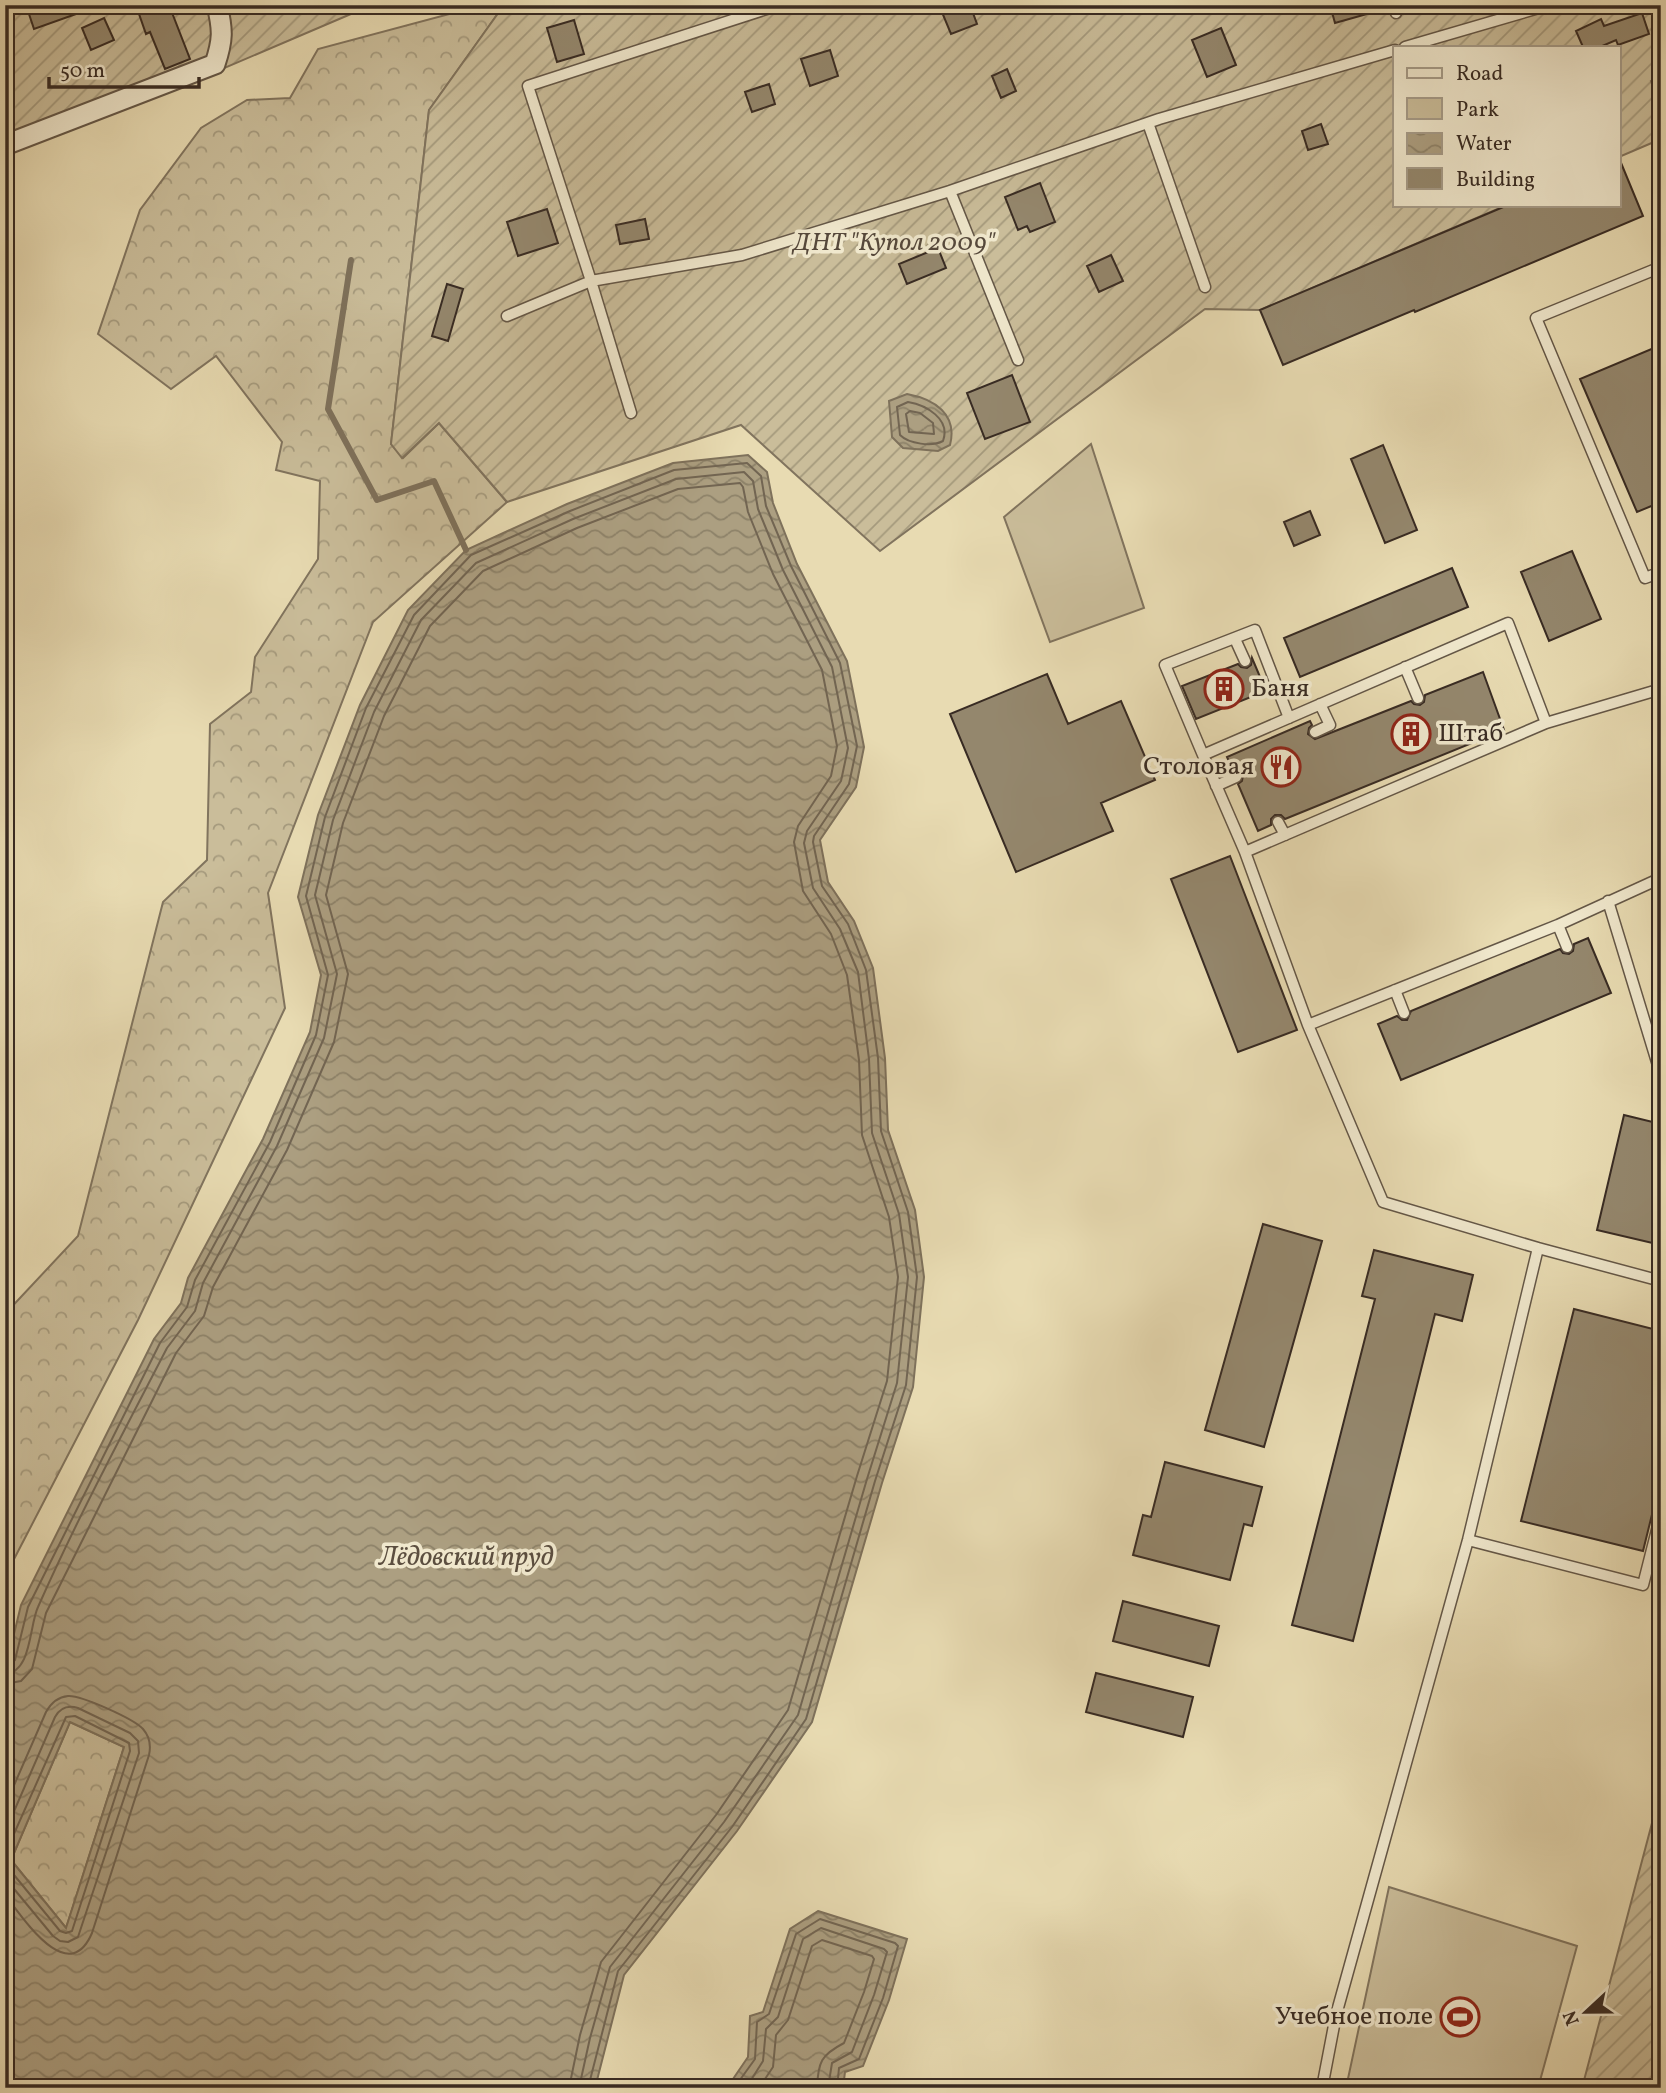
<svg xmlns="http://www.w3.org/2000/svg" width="1666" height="2093" font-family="Vollkorn,serif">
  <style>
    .green { fill: #cabd9a; stroke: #81745e; stroke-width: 2 }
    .forest { fill: url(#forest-crowns); stroke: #81745e; stroke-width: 2 }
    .garden { fill: url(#garden-furrows); stroke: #81745e; stroke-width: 2 }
    .water { fill: url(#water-waves); stroke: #7e715b; stroke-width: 2; fill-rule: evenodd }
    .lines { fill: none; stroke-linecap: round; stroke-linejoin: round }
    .shore { stroke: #726552; stroke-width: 2 }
    .stream { stroke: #7e715b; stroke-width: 6 }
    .building { fill: #94876d; stroke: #382b23; stroke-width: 2 }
    .lane-casing { stroke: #645747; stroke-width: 13 }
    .street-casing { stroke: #645747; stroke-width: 23 }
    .lane { stroke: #f0e8cd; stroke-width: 10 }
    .street { stroke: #f0e8cd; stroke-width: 19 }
    .labels { text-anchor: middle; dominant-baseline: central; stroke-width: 7; stroke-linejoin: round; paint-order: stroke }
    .park-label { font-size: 26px; font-style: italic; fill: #55483b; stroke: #f0e8cd }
    .poi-label { font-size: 26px; fill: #382b23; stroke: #f0e8cd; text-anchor: start }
    .water-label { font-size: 28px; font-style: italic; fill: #5b4e3f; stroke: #f0e8cd }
  </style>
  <defs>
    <pattern id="forest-crowns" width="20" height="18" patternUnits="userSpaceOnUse" patternTransform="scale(1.75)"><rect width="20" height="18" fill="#cabd9a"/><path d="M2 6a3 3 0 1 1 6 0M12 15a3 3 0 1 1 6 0" fill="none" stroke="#a59a7d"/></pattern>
    <pattern id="garden-furrows" width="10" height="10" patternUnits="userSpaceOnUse" patternTransform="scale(1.75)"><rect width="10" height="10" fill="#cabd9a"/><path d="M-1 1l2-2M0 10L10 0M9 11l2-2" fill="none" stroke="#a59a7d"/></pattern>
    <pattern id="water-waves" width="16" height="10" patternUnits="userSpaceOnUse" patternTransform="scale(1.75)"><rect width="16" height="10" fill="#ac9f81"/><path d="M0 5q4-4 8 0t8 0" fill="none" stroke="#8d8269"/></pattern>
  </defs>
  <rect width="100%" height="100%" fill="#e8dbb2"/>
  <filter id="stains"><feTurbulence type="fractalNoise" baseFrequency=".00286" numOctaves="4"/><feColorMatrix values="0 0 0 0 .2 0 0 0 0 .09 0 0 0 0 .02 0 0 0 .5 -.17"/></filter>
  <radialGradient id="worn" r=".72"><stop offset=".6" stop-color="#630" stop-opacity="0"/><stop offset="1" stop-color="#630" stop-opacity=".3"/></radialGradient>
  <path class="green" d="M1091,444L1144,608L1050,642L1004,517Z
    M1389,1887L1577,1946L1538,2088H1346Z"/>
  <path class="forest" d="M483,5H504L429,110L391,444L403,458L439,423L507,502L373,622L268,893L285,1008L138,1320L12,1563L5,1583V1314L78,1236L163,902L207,860L210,724L251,692L255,657L318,559L320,481L276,470L282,442L216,356L171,389L98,334L140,210L201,128L247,100L290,98L318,49Z
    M70,1722L124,1747L66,1928L11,1860Z"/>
  <path class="garden" d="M5,5H372L168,92L5,155Z
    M504,5H1661V77L1651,81L1661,112V139L1619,157V47H1395V205H1507L1260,310L1205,309L880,551L741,425L507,502L439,423L402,458L391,444L429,110Z
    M1661,1789V2088H1582Z"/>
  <path class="water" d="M907,394C934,399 958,414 950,445L938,451L903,448L892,437L889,401Z
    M748,455L767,472L773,503L797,564L847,661L864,747L856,787L820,840L828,882L854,921L873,968L885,1058L888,1130L915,1210L924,1277L913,1387L882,1483L812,1722L737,1831L624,1975L595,2088H5V1671L21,1605L154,1339L181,1303L188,1278L263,1139L310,1032L321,975L298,897L318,815L360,705L408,610L466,550L567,504L673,463ZM70,1722L124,1747L66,1928L11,1860Z
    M818,1911L907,1939L889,2000L863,2066L845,2072L843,2088H711L716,2079H733L748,2057L750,2016L763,2012L790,1929Z"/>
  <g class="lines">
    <path class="shore" d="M908,402C926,405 951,419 943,441C932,447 909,444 900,435L897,407Z
      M910,411L920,413L933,423L934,434L909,432L906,414Z
      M5,1665L11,1664L15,1660L28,1607L160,1343L187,1307L195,1280L270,1142L316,1035L328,975L306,896L325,817L366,708L414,615L471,555L570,511L674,470L747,463L761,476L766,506L791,566L840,663L857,746L849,784L814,836L813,842L822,886L848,924L866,970L878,1058L881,1131L908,1212L917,1277L906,1385L875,1481L806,1719L732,1827L618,1971L588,2088
      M5,1674C32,1672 29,1626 38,1607C77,1519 123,1433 167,1348L195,1311L203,1283L277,1146L324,1038L337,974L315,895L333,820L374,712L421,620L476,563L573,519L676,479L744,472L753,481L758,509L783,570L832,667L848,748L841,781L807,831L804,843L813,888L840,929L858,972L869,1059L872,1133L899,1214L908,1277L897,1383L867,1479L798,1715L724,1822L610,1967L590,2038L579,2088
      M5,1684L21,1681L32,1669L46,1613L176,1353L204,1316L213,1287L287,1150L334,1042L348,974L326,895L343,823L384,716L430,626L483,571L577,528L678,489L740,483L743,487L748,512L773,574L822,670L837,746L831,776L798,826L794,842L803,891L831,934L847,975L859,1060L862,1135L889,1217L898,1277L887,1381L857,1476L788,1710L716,1815L601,1962L580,2035L569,2088
      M5,1806L46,1712C51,1703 58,1697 68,1696C81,1695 134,1719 143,1729C150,1737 151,1746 149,1755L92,1933C68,1989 22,1916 5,1895
      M5,1832L55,1717C60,1708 68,1705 78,1708L130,1733L138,1741L139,1753L78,1937L68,1942L60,1941L53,1936L5,1878
      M5,1854L66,1717L75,1716L129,1743L130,1751L72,1931L66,1933L60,1931L5,1864
      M719,2088L737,2084L755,2059L757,2022L769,2014L796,1934L820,1919L895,1943L898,1946L883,1998L859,2059L839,2068L837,2088
      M746,2088L763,2061L766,2029L778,2017L803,1939L821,1928L884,1949L887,1952L874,1995L852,2052L832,2063L828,2088
      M759,2088L773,2067L776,2035L788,2020L812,1946L822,1940L872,1956L874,1959L864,1992L844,2043C821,2055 818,2062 817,2088"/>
    <path class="stream" d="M351,260L328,409L377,500L434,481L466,550"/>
  </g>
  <path class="building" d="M26,5H93V8L34,29Z
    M154,5H169L190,59L165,69L150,32L146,34L138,11Z
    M939,5H970L977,24L951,34Z
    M1330,5H1380L1381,10L1335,23Z
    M1642,13L1649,34L1618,45L1616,40L1600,47H1583L1576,31L1601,19L1604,26Z
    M104,18L114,40L91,50L82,28Z
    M574,20L584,54L557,62L547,28Z
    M1221,28L1236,65L1207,77L1192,40Z
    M830,50L838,76L810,86L801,59Z
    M1007,69L1016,91L1001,98L992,76Z
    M769,84L775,104L752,112L745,92Z
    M1321,124L1328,144L1308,150L1302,131Z
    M1619,158L1643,216L1415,312L1414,310L1283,365L1260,310L1508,205H1619Z
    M1040,183L1055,222L1030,232L1027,226L1018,230L1005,197Z
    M547,209L558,243L518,256L507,222Z
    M645,219L649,239L620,244L616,225Z
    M938,248L946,268L907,284L899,264Z
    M1111,255L1123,281L1099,292L1087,266Z
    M447,284L463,289L448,341L432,336Z
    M1661,345V502L1637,512L1580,379Z
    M1012,375L1030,422L985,439L967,393Z
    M1383,445L1417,530L1385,543L1351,459Z
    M1310,511L1320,535L1294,546L1284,522Z
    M1572,551L1601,619L1549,641L1521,572Z
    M1452,568L1468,607L1300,677L1284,638Z
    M1252,658L1266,691L1196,719L1182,686L1238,664L1241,667L1247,668L1251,665Z
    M1483,672L1504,730L1285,819L1281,815H1275L1271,819V825L1258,831L1238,784L1242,781L1243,775L1240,771L1233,770L1227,757L1310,721L1312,725L1309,728L1308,734L1315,739L1411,701L1414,704L1420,705L1424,702L1425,695Z
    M1047,674L1068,724L1121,701L1155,780L1101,803L1113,831L1016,872L950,714Z
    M1230,856L1297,1030L1238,1052L1171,879Z
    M1588,938L1611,993L1401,1080L1378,1024L1397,1016L1402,1020H1407L1411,1011L1560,949L1563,953L1569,954L1573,951L1574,944Z
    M1624,1115L1661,1124V1245L1597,1230Z
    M1263,1224L1322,1241L1264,1447L1205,1430Z
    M1374,1250L1473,1275L1462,1321L1435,1314L1353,1641L1292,1625L1375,1299L1362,1296Z
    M1574,1309L1661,1331V1478L1643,1551L1521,1521Z
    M1165,1462L1262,1487L1252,1526L1244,1524L1230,1580L1133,1555L1143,1515L1151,1517Z
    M1123,1601L1219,1626L1209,1666L1113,1641Z
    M1096,1673L1193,1697L1183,1737L1086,1712Z"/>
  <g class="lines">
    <g class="lane-casing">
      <path id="lane" d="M779,5L528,86L591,281L742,255L950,191L1159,119L1395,50
        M1393,5L1396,13
        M1405,47L1549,5
        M1148,123L1205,287
        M950,191L1018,360
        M1661,267L1536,318L1645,578L1661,572
        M507,316L591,281L631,413
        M1235,639L1245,661
        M1405,667L1418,698
        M1315,732L1330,725L1320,704
        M1203,755L1165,665L1255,630L1289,718
        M1216,786L1236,777
        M1278,822L1285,835
        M1245,852L1203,755L1508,623L1546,723
        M1608,901L1661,1075
        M1558,925L1567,947
        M1395,990L1404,1013
        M1308,1025L1558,925L1661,878
        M1538,1248L1661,1281
        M1468,1540L1643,1585L1661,1514
        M1322,2088L1336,2015L1468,1540L1538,1248L1383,1202L1308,1025L1245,852L1546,723L1661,689"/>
    </g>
    <g class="street-casing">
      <path id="street" d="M5,145L215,64C223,40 223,30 217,5"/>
    </g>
    <use href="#lane" class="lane"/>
    <use href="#street" class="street"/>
  </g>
  <defs>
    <g id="building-ring" transform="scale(2.0125)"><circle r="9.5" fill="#f0e8cd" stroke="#8f2418" stroke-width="1.5"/><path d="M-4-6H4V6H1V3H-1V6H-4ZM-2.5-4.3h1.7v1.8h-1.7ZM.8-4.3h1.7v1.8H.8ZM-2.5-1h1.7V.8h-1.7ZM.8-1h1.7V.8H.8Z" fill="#8f2418"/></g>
    <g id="restaurant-ring" transform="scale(2.0125)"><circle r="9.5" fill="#f0e8cd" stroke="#8f2418" stroke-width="1.5"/><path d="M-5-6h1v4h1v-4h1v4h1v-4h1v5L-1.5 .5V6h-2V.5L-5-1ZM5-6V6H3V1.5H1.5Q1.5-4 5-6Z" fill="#8f2418"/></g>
    <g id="stadium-ring" transform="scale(2.0125)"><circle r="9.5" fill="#f0e8cd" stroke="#8f2418" stroke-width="1.5"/><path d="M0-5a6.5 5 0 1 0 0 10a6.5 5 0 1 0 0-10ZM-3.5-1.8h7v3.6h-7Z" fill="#8f2418"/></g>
  </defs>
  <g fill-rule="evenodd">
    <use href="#building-ring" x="1224" y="689"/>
    <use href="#building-ring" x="1411" y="734"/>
    <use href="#restaurant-ring" x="1281" y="767"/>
    <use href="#stadium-ring" x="1460" y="2017"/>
  </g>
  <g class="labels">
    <g class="park-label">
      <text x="894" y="243">ДНТ "Купол 2009"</text>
    </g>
    <g class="poi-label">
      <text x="1251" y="689">Баня</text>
      <text x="1438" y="734">Штаб</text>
      <text x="1254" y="767" text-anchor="end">Столовая</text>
      <text x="1433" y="2017" text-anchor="end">Учебное поле</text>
    </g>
    <g class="water-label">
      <text x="466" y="1557">Лёдовский пруд</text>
    </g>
  </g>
  <rect width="1666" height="2093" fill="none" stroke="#e8dbb2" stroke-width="28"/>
  <rect x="7" y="7" width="1652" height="2079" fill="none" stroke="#382b23" stroke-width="3.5"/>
  <rect x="14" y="14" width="1638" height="2065" fill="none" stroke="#382b23" stroke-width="2"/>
  <rect x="1393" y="46" width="228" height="161" fill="#f0e8cd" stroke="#a69c89" stroke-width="2"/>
  <rect x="1407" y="68" width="35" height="10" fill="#f0e8cd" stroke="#a69c89" stroke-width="2"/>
  <text x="1456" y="80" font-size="21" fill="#382b23">Road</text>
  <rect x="1407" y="98" width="35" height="21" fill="#cabd9a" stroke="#a69c89" stroke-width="2"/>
  <text x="1456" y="116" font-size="21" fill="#382b23">Park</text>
  <rect x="1407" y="133" width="35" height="21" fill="url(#water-waves)" stroke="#a69c89" stroke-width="2"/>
  <text x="1456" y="150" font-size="21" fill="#382b23">Water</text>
  <rect x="1407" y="168" width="35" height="21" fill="#94876d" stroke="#a69c89" stroke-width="2"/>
  <text x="1456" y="186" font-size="21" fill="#382b23">Building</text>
  <g transform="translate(1586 2012) rotate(248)" stroke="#f0e8cd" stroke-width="5" paint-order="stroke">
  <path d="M0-5L12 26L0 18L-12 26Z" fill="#382b23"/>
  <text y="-10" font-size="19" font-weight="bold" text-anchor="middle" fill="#382b23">N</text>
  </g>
  <path d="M49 77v10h150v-10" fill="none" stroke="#382b23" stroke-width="3.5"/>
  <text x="60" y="77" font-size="21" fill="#382b23" stroke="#f0e8cd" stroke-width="5" paint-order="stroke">50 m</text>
  <rect width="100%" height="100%" filter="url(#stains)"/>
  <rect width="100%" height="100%" fill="url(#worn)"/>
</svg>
